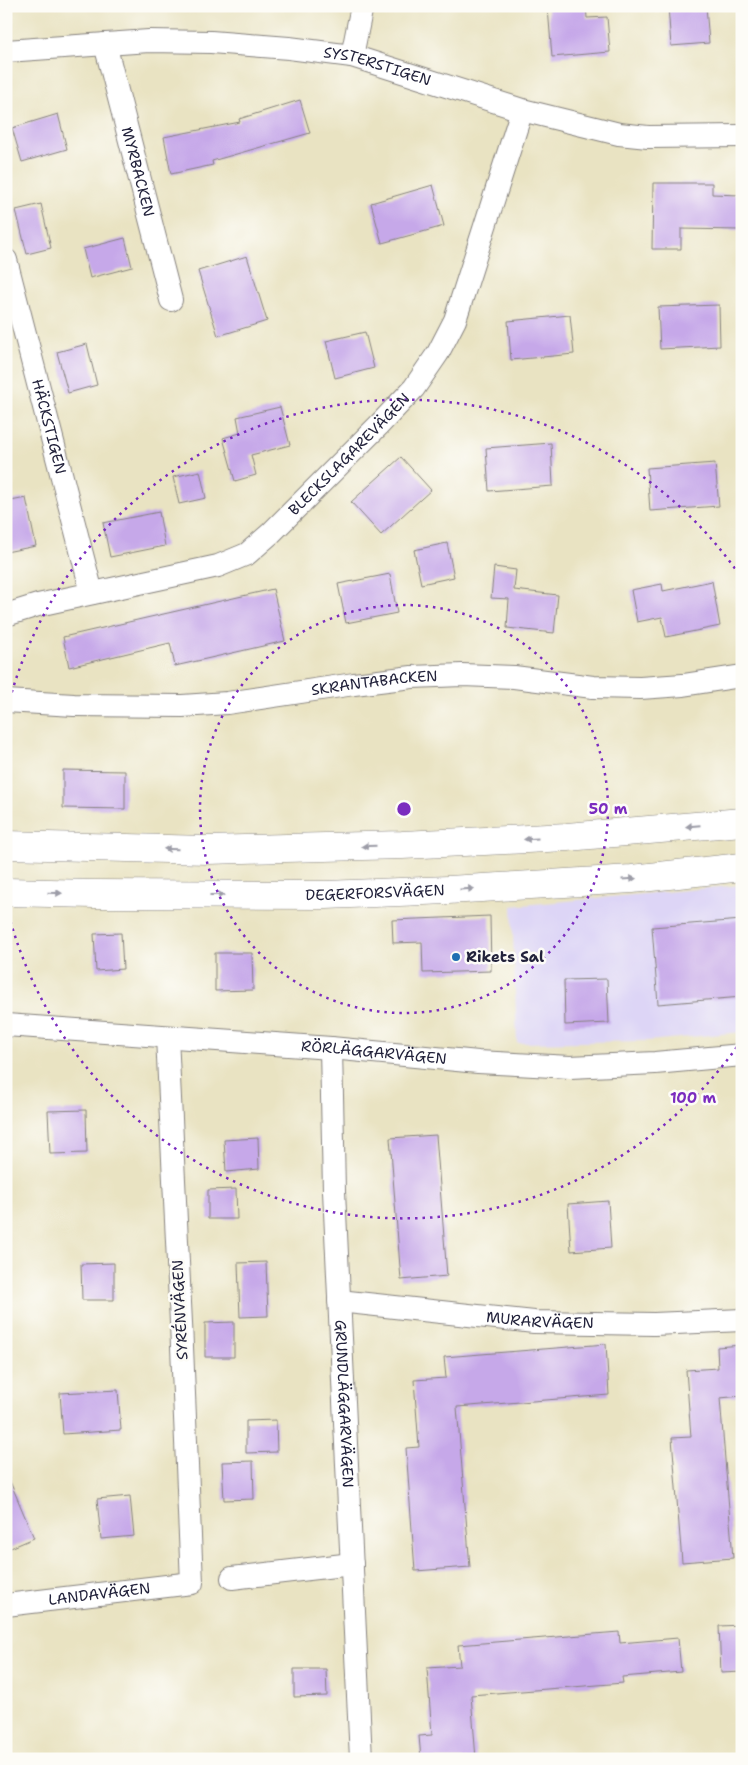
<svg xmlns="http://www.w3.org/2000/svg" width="748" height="1765" font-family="'Shantell Sans',sans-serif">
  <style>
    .built { fill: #ddd5f6 }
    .building { fill: #c6a8e9 }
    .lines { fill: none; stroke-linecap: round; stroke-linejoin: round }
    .street-casing { stroke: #86827e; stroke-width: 24 }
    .secondary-casing { stroke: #86827e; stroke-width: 29 }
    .street { stroke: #fff; stroke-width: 22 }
    .secondary { stroke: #fff; stroke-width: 28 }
    .oneway { fill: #9c9ca7 }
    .ring { fill: none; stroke: #7b2cbf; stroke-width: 2.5; stroke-dasharray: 2.5 5 }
    .poi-dot { fill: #1f6fb2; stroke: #fdfcf7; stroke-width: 2 }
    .labels { text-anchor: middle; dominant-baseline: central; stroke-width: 5; stroke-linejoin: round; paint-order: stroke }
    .street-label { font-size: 15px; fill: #22223b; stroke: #fdfcf7 }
    .poi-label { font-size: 15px; font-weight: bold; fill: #22223b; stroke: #fdfcf7; text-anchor: start }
    .centre { fill: #7b2cbf; stroke: #fdfcf7; stroke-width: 2.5 }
    .ring-label { font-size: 15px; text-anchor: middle; font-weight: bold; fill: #7b2cbf; stroke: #fdfcf7; stroke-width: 5; stroke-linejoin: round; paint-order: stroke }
  </style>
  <rect width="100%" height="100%" fill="#fdfcf7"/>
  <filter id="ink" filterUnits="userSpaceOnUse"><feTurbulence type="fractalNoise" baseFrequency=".02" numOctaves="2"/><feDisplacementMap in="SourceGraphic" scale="10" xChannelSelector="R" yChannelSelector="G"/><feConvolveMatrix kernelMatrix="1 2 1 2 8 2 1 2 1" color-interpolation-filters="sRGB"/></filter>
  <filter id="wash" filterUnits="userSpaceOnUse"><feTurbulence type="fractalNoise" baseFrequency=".0096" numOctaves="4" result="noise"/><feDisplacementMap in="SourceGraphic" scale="20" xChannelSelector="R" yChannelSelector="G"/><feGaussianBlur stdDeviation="1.12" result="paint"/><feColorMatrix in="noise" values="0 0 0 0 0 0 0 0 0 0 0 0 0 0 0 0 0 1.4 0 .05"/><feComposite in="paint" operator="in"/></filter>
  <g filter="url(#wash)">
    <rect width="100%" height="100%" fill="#e9e3c2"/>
    <path class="built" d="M742,885V1032L648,1041L517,1043L512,906Z"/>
    <g id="blocks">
      <path class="building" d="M571,6H586L587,18L607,17L610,52L552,57L548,8Z
        M668,6H706L709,43L671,46Z
        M300,100L310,133L212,161L213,165L171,174L164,137L240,122L239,119Z
        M58,114L67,149L22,162L12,128Z
        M653,183H712V194L740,195V230L681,229V249H652Z
        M433,185L444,226L382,243L371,203Z
        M41,204L51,248L27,254L16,210Z
        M125,238L132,267L90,278L83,249Z
        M247,256L267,321L218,336L198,271Z
        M719,305L720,346L660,349L658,307Z
        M570,315L574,354L511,360L508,321Z
        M365,332L374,368L335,378L326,341Z
        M87,344L97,385L68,393L57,352Z
        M280,407L290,445L251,455L256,475L235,481L223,438L240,433L237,417Z
        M551,443L553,486L489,491L486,448Z
        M401,457L431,490L381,535L351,502Z
        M715,463L719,506L650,511L647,468Z
        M200,471L206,498L179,504L173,477Z
        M26,498L36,546L6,552V502Z
        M159,512L165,546L110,557L103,523Z
        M447,543L454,577L421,584L414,550Z
        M494,567L516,570L514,590L558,595L554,633L507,628L509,599L491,598Z
        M390,574L397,613L346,623L338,584Z
        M712,581L720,626L666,637L662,617L637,622L631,590L662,584L663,591Z
        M273,589L285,641L175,666L170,643L69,667L63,637Z
        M63,770L125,771V809L63,808Z
        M490,916L491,971L423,973L422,942L393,943L392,920Z
        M742,920V997L658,1004L652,927Z
        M121,933L123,969L96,971L94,934Z
        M215,953H252L253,990L215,991Z
        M607,979L609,1023L565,1025L564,980Z
        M86,1110L87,1153L50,1154L48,1111Z
        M436,1135L447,1276L401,1280L390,1138Z
        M258,1138L259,1169L226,1172L224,1140Z
        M236,1189L237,1219H208V1190Z
        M608,1201L611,1248L571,1251L568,1204Z
        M266,1262L268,1316L240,1317L238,1263Z
        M114,1263V1300H82L81,1264Z
        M234,1322V1357H205V1323Z
        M606,1344L609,1395L457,1407L470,1567L415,1571L406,1448L419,1447L414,1380L446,1378L444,1357Z
        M742,1345V1396L720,1398L733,1558L682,1562L672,1438L691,1437L686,1370L718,1368L717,1347Z
        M118,1390L121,1430L63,1434L60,1393Z
        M276,1420L277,1452L246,1453V1421Z
        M253,1461L254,1499L224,1500L222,1462Z
        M6,1472L34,1538L6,1550Z
        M130,1496L134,1536L101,1539L97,1499Z
        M742,1625V1672L721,1673L719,1626Z
        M619,1632L620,1643L678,1638L681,1672L622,1677L623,1683L471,1695L476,1759H421L419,1736L432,1735L427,1668L460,1666L458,1645Z
        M294,1669H326L327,1696L294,1697Z"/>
    </g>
  </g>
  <g filter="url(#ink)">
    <use href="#blocks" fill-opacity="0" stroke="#86827e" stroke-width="1"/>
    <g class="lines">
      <g class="street-casing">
        <g id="street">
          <path id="s1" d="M105,44L171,300"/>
          <path id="s2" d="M6,51L149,41L211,42L289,48L352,56L522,110L619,134L648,137L742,136"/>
          <path d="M352,56L362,6"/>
          <path id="s3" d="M6,260L92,593"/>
          <path id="s4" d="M6,615L38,605L218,566L247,554L271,533L379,425L414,388L438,353L455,320L522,110"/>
          <path id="s5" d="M6,701L74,705L182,706L227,703L354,684L412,677L462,675L514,677L593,687L640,688L683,685L742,676"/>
          <path id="s6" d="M6,1025L331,1048L478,1062L570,1067L655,1063L742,1055"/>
          <path id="s7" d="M331,1048L334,1191L361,1759"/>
          <path id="s8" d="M339,1301L534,1322L654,1324L742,1320"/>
          <path d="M232,1578L352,1564"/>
          <path id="s9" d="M6,1605L192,1583L181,1323L167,1037"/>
        </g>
      </g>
      <g class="secondary-casing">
        <g id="secondary">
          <path d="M6,845L208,850L402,845L567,837L742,822"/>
          <path id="s10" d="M6,892L94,894L326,895L448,890L632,879L742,867"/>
        </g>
      </g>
      <use href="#street" class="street"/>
      <use href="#secondary" class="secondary"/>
    </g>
    <defs><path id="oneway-solid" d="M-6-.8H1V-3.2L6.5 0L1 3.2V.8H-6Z" transform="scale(1.25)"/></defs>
    <g class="oneway">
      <use href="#oneway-solid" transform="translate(693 826) rotate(175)"/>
      <use href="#oneway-solid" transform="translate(531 839) rotate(177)"/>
      <use href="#oneway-solid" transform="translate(369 846) rotate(178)"/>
      <use href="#oneway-solid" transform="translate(171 849) rotate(-179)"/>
      <use href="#oneway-solid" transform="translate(629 879) rotate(-4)"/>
      <use href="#oneway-solid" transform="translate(467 889) rotate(-4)"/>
      <use href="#oneway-solid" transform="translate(55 893) rotate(2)"/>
      <use href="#oneway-solid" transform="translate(217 895)"/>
    </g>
  </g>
  <g class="ring">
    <circle cx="404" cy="809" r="204"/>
    <path d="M741 1041A409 409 0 0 1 6 904M6 714A409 409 0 0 1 741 577"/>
  </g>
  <circle class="poi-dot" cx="456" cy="957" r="5"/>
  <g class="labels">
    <g class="street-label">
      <text stroke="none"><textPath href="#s2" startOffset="374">SYSTERSTIGEN</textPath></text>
      <text stroke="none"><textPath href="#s1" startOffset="132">MYRBACKEN</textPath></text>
      <text stroke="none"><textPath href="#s3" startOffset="172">HÄCKSTIGEN</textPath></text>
      <text stroke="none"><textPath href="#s4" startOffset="392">BLECKSLAGAREVÄGEN</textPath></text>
      <text stroke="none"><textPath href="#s5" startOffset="370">SKRANTABACKEN</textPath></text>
      <text stroke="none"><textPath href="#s10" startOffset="369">DEGERFORSVÄGEN</textPath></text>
      <text stroke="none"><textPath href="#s6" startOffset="369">RÖRLÄGGARVÄGEN</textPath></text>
      <text transform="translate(180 1310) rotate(-93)">SYRÉNVÄGEN</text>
      <text stroke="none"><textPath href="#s8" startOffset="202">MURARVÄGEN</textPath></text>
      <text stroke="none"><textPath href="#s7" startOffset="356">GRUNDLÄGGARVÄGEN</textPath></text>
      <text stroke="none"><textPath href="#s9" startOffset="94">LANDAVÄGEN</textPath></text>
    </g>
    <g class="poi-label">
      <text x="466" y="957">Rikets Sal</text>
    </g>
  </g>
  <circle cx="404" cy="809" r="8" class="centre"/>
  <g class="ring-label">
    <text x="608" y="814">50 m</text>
    <text x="693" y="1103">100 m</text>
  </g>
  <rect width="748" height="1765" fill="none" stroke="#fdfcf7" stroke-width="25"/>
</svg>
